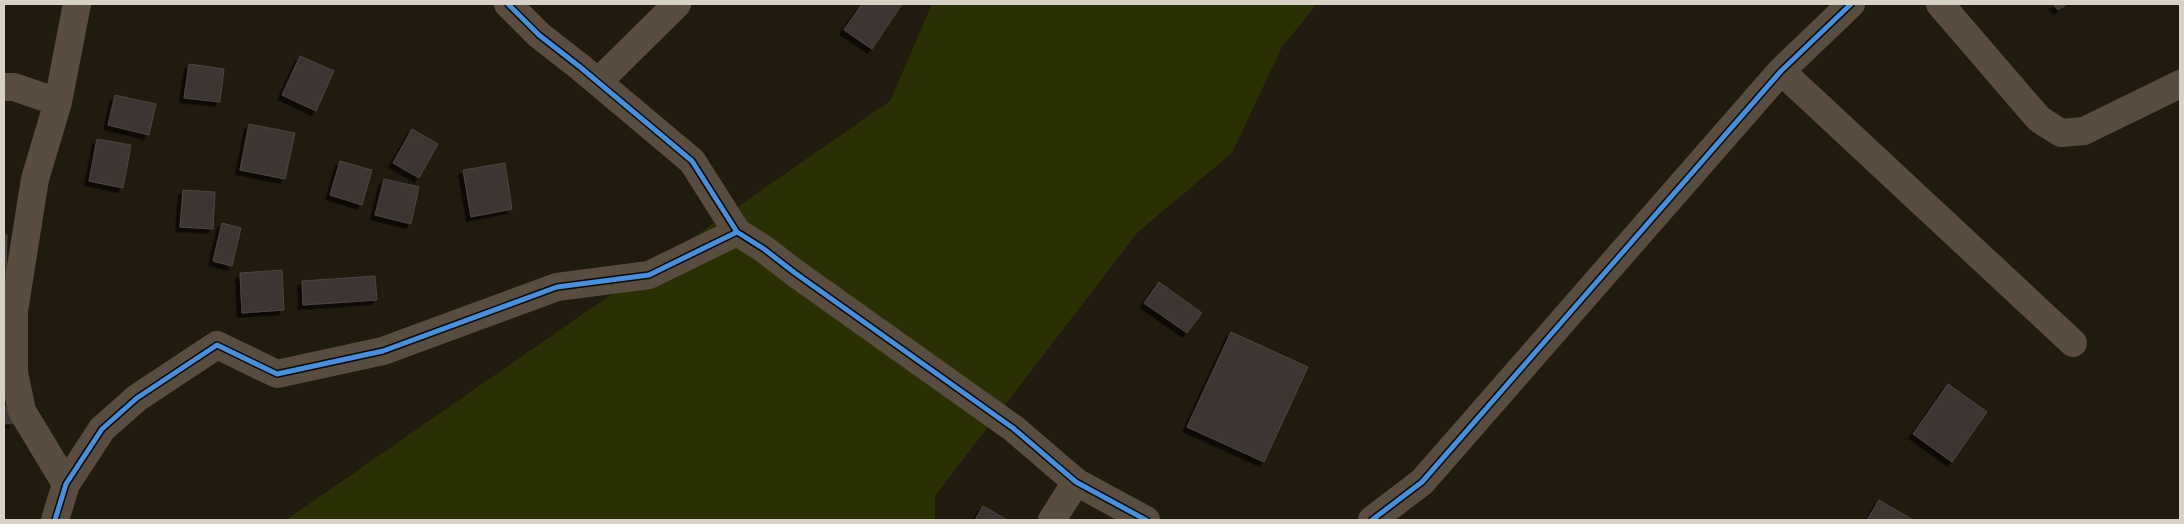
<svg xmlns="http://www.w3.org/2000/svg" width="2184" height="524" font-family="Spectral,serif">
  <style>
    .green { fill: #2a3002 }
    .building { fill: #3d3632; stroke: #4d4441; filter: url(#shadow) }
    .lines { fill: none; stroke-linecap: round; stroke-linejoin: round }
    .minor { stroke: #594d40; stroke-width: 28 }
    .cycleway-casing { stroke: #0c0802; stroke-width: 8 }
    .cycleway { stroke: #468fdf; stroke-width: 5 }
  </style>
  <defs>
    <filter id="shadow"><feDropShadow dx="-4.5" dy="4.5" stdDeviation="0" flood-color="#0009"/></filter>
  </defs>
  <rect width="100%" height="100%" fill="#201a0f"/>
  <path class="green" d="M932,4H1317L1282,47L1232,153L1138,232L935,496V520H286L890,101Z"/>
  <path class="building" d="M862,4H902L872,49L844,30Z
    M2053,4H2067L2058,10Z
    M300,56L334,71L316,111L282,95Z
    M189,64L224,69L220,102L184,98Z
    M115,95L156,104L149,135L108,125Z
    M249,124L295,133L285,179L240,170Z
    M412,129L438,144L419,178L393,163Z
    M97,139L131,145L123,188L89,181Z
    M340,161L372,170L362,205L330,195Z
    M505,163L512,209L471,217L463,170Z
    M384,179L419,187L411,224L375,215Z
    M183,190L215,192L213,229L180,227Z
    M222,223L241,228L232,266L213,261Z
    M4,235H7L6,275H4Z
    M282,270L284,310L242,313L240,273Z
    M375,276L377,300L303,305L302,281Z
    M1159,282L1202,313L1187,333L1144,303Z
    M1231,332L1308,367L1264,462L1187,427Z
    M1948,384L1987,412L1952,462L1913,434Z
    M4,404L14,423L4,424Z
    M1879,500L1913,520H1867Z
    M983,506L1007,520H975Z"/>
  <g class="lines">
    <path class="minor" d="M508,4L539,35L580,67L692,161L737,232L764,249L795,273L1013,428L1076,482L1146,520
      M1940,4L2039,119L2061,133L2084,131L2180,84
      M1781,71L2073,343
      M598,82L677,4
      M4,87H14L58,102
      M66,484L22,411L14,373V311L35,179L58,102L77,4
      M55,520L66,484L102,429L137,398L217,345L277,374L383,351L557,287L649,275L737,232
      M1052,520L1076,482
      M1372,520L1422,482L1781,71L1851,4"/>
    <g class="cycleway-casing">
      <path id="cycleway" d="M508,4L539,35L580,67L692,161L737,232L764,249L795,273L1013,428L1076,482L1146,520
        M55,520L66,484L102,429L137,398L217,345L277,374L383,351L557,287L649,275L737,232
        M1372,520L1422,482L1781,71L1851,4"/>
    </g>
    <use href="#cycleway" class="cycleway"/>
  </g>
  <rect width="2184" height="524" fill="none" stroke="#d8d2c6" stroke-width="10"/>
</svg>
